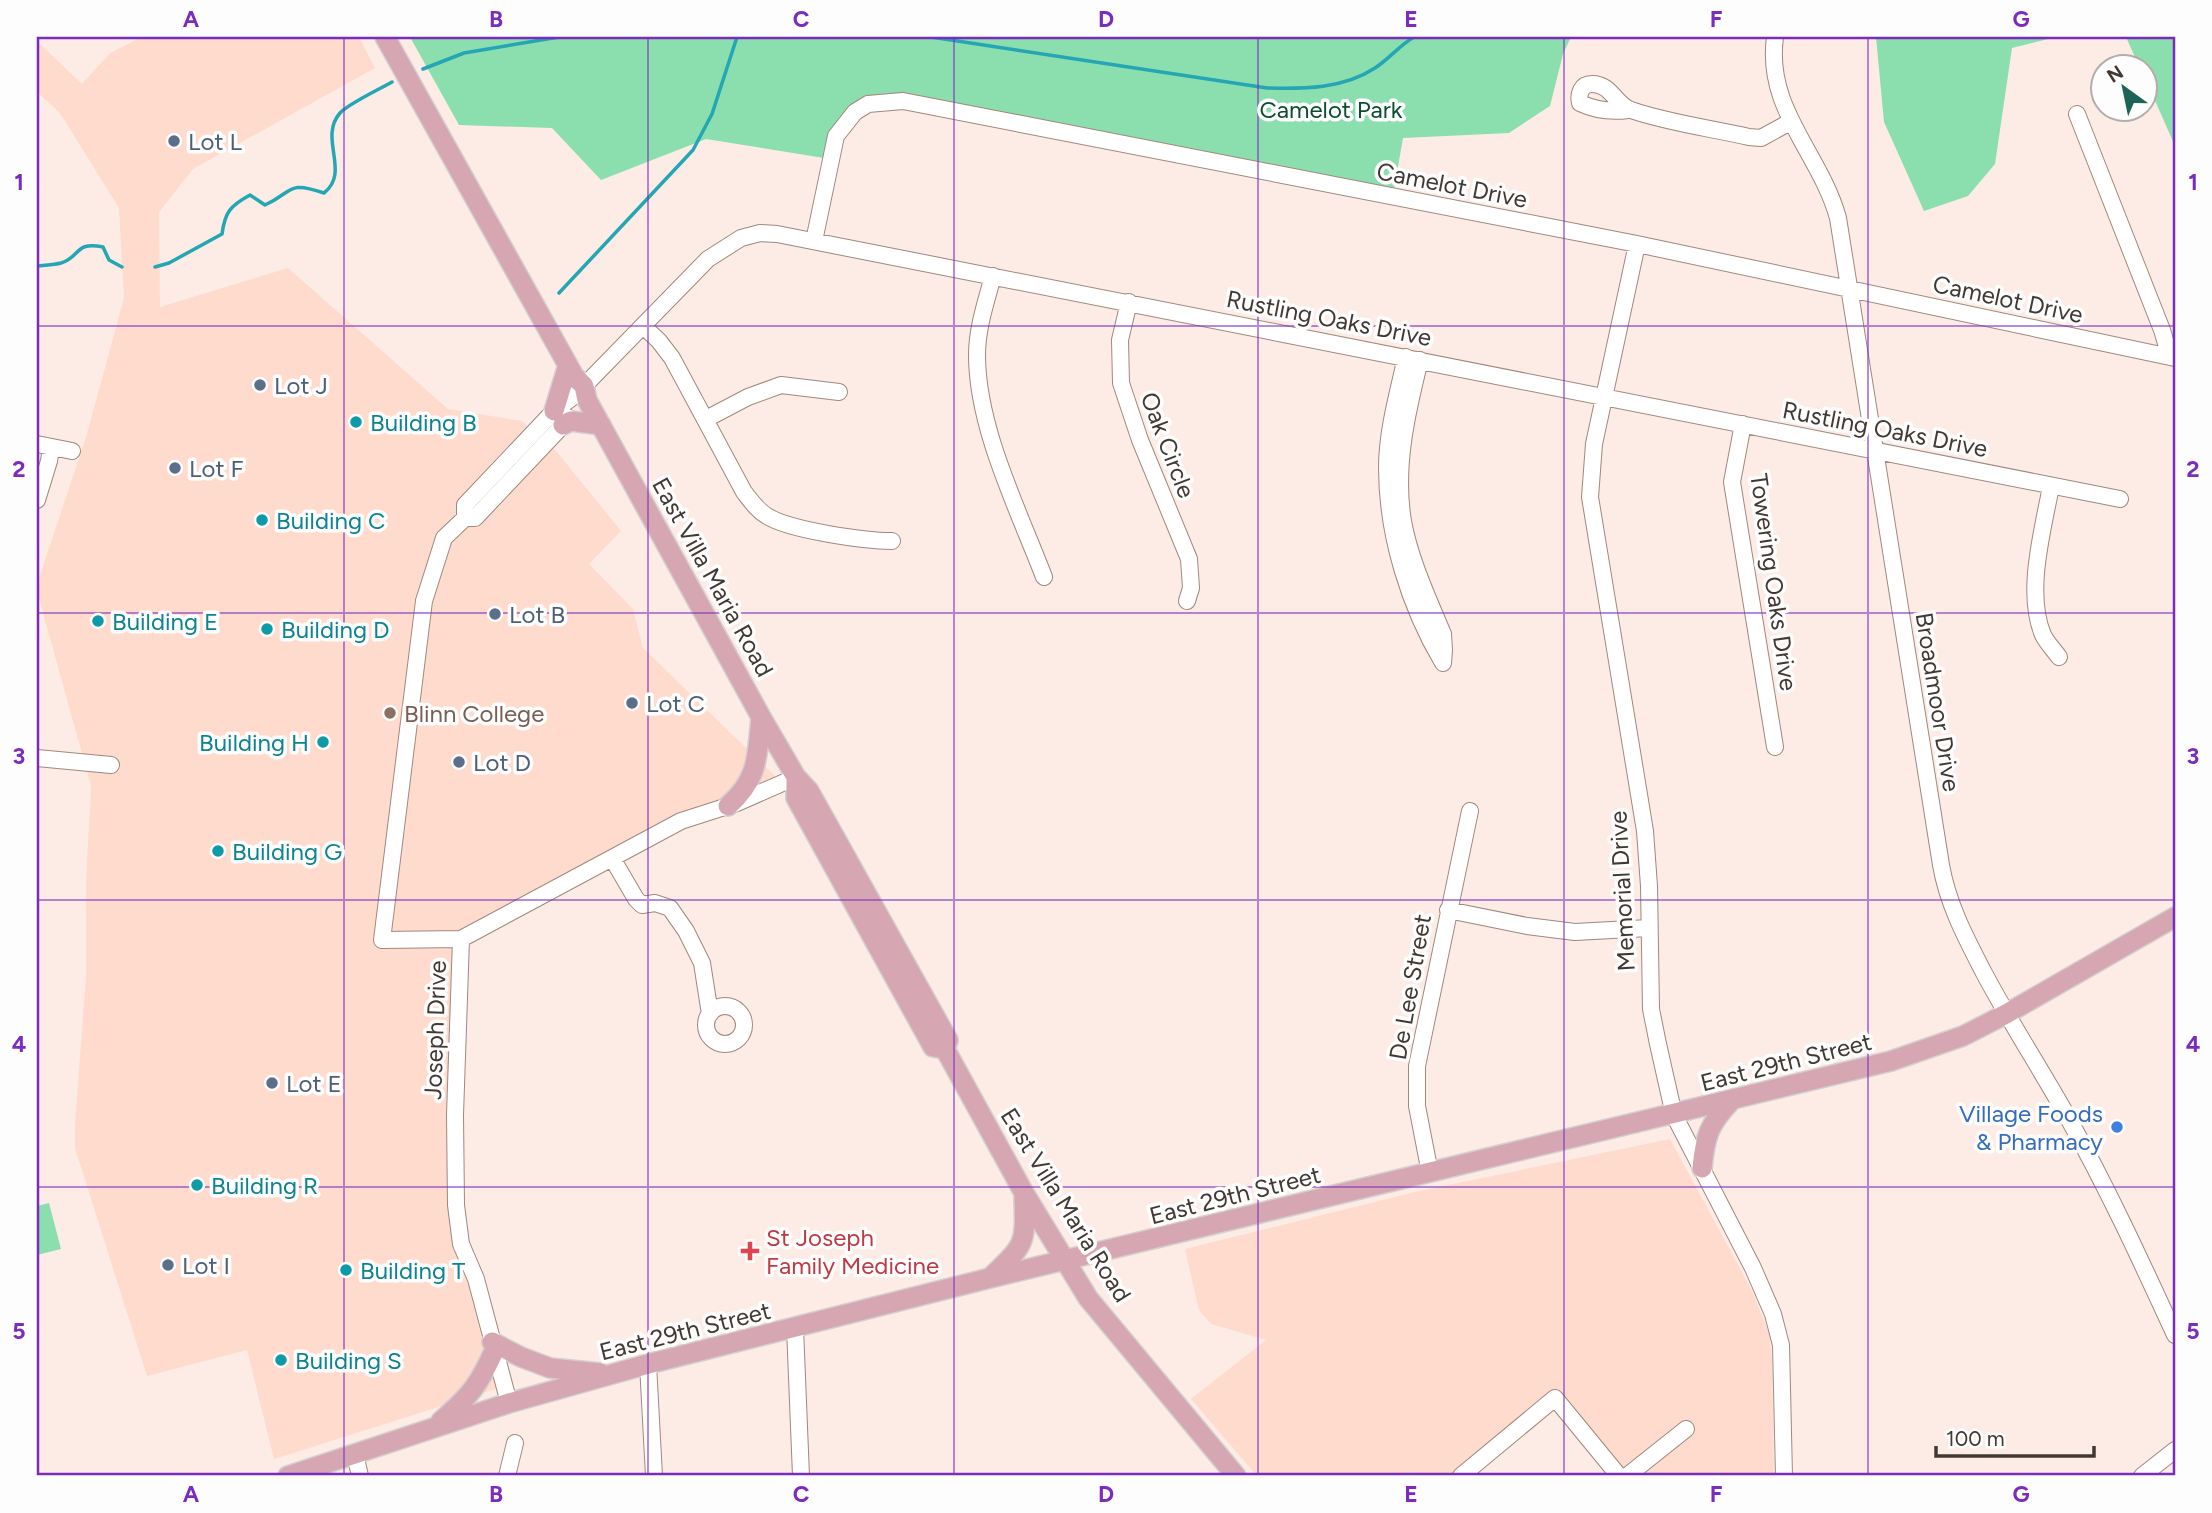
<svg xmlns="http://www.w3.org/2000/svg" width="2212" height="1513" font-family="Figtree,sans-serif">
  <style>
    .built { fill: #fedbcc }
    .green { fill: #8bdead }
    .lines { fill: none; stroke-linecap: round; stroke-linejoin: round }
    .stream { stroke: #24a6b4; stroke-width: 3.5 }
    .minor-casing { stroke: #a0887d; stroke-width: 18 }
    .major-casing { stroke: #d2cfce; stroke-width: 22 }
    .minor { stroke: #fff; stroke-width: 16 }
    .major { stroke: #d7a6b3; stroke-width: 19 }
    .grid { fill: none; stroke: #7b2cbf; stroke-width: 2; stroke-opacity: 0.55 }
    .service-dot { fill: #5c6f8a; stroke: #fdfdfd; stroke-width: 2.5 }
    .culture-dot { fill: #0f9aa8; stroke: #fdfdfd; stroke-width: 2.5 }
    .education-dot { fill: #8d6e63; stroke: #fdfdfd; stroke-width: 2.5 }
    .shop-dot { fill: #3f7fe0; stroke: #fdfdfd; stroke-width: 2.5 }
    .health-dot { fill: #e0444e; stroke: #fdfdfd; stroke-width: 2.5 }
    .labels { text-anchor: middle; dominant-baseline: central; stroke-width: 7; stroke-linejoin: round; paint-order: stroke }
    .park-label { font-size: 24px; fill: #0c4d2e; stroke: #fdfdfd }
    .service-label { font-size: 24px; fill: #4e5e75; stroke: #fdfdfd; text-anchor: start }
    .street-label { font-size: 24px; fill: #423833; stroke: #fdfdfd }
    .culture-label { font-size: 24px; fill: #0d838f; stroke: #fdfdfd; text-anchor: start }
    .education-label { font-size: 24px; fill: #785e54; stroke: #fdfdfd; text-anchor: start }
    .shop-label { font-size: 24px; fill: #366cbe; stroke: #fdfdfd; text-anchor: end }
    .health-label { font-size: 24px; fill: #be3a42; stroke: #fdfdfd; text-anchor: start }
    .neatline { fill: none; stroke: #7b2cbf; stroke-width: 2.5 }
    .grid-label { font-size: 23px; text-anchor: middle; font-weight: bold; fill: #7b2cbf }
  </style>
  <rect width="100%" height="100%" fill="#fcece5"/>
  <path class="built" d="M142,37H359L375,68L193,169L159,212L160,307L288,268L448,409L522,421L557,452L621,531L589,564L633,609L643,648L777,778L461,939L456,1204L505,1386L274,1459L247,1350L147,1376L75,1148V1124L86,977V881L91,786L37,591V584L87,434L124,298L119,208L60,113L37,92V41L82,84L110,53Z
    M1670,1139L1751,1289L1769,1333L1772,1361L1774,1476H1627L1556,1392L1451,1476H1257L1191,1399L1266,1340L1211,1324L1199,1310L1185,1249L1415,1192Z"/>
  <path class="green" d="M410,37H1571L1563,54L1550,106L1509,133L1403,138L1393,195L903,101L855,112L830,159L706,139L601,180L552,128L459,125Z
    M1876,37H2056L2012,48L1995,164L1968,196L1924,211L1884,122Z
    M2126,37H2175V146L2146,80V66H2139Z
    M49,1203L61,1249L37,1255V1206Z"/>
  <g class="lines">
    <path class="stream" d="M931,37L1267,88C1304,89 1343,89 1375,68C1389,59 1400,45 1414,37
      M423,69L464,53L559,37
      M37,266C44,265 53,265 61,263C81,257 74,241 103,247L109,260L122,267
      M155,267L169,263L222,234C225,212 230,206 250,195L265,205C294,192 286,180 324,193C351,172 318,138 340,113C348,104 380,89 392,82
      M559,293L693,150L712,114L737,37"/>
    <g class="minor-casing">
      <path id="minor" d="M1775,37C1765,109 1820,153 1838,218L1941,865C1948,905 1966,938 1984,973C2010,1022 2040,1068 2067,1116C2107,1187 2141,1261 2175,1335
        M1628,110C1612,112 1595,110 1580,103C1578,94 1581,84 1592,84C1612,84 1615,105 1631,110C1669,123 1710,128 1749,137L1761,138L1790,122
        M2077,114L2162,330L2170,357
        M814,241L836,136L855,112L868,104L903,101L1637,244L2175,358
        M1637,244L1594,444L1590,497L1645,831L1649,886L1651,1009L1658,1044L1674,1115L1753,1268L1773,1314L1781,1345L1784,1476
        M993,276C986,302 977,328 977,355C977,428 1018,509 1044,577
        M1129,302L1120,340L1121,383L1140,440L1189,559L1191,588L1187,601
        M643,326L659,341L672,358L744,492C751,501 757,510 767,516C789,530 864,541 892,541
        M1406,357C1398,393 1387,431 1387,468C1387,534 1409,606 1443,663
        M1420,360C1407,412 1394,467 1403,521C1410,560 1428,598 1443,634L1444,650L1443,663
        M584,386L708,259L741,238L760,233L777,234L2120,499
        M578,393L554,411L465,505V518L444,538L424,601L382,940L461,939L681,821L737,803L796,777
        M706,419L748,397L781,385L839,392
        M1743,424L1732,482L1775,747
        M37,444L72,451
        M2051,486C2043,530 2025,592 2043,635C2047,643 2054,650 2059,657
        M37,500L49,461L51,447
        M465,518H475L563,425L567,417
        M37,758L111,765
        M612,858L636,899L642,905L655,903L670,908L686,931L702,963L710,1014
        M1448,910L1527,926L1575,932L1649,928
        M461,939L455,1115L456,1205L461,1244L476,1279L509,1403
        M706 1025a19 19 0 1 1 38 0a19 19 0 1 1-38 0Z
        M1430,1173L1417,1106V1066L1470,811
        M795,1328L801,1476
        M648,1364L654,1476
        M355,1454L360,1476
        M507,1476L515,1443
        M1461,1476L1555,1398L1619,1476
        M1627,1476L1686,1429
        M2142,1476L2175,1450"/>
    </g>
    <g class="major-casing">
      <path id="major" d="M385,37L574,376L584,386L587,400L761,717L796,777L809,791L948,1040L945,1049L1024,1193L1088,1298L1236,1476
        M554,411L568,365
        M563,425L571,421L601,425
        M796,777V798L933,1047L945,1049
        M728,806C759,778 757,757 761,717
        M1702,1168C1705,1136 1709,1124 1731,1101
        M991,1277C1028,1242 1025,1243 1024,1194
        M492,1342L521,1357L550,1368L600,1373
        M441,1421C469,1397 479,1385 494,1351
        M288,1476L509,1403L648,1364L990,1278L1891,1061L1963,1036L2006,1014L2175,917"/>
    </g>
    <use href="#minor" class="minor"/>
    <use href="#major" class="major"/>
  </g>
  <path class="grid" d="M344,37V1476M648,37V1476M954,37V1476M1258,37V1476M1564,37V1476M1868,37V1476M37,326H2175M37,613H2175M37,900H2175M37,1187H2175"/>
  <g class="service-dot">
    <circle cx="174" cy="141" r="7"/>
    <circle cx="260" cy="385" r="7"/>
    <circle cx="175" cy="468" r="7"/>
    <circle cx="495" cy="614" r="7"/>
    <circle cx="632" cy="703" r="7"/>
    <circle cx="459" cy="762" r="7"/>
    <circle cx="272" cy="1083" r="7"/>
    <circle cx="168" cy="1265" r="7"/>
  </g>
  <g class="culture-dot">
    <circle cx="356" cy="422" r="7"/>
    <circle cx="262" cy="520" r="7"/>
    <circle cx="98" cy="621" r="7"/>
    <circle cx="267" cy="629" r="7"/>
    <circle cx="323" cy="742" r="7"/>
    <circle cx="218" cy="851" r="7"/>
    <circle cx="197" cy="1185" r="7"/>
    <circle cx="346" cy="1270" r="7"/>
    <circle cx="281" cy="1360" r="7"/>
  </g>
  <circle class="education-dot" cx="390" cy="713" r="7"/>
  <circle class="shop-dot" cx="2117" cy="1127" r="7"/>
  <path class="health-dot" d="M746.5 1240.5h7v7h7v7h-7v7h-7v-7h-7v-7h7z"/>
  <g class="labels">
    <g class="park-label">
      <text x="1331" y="109">Camelot Park</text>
    </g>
    <g class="service-label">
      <text x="188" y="141">Lot L</text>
      <text x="274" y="385">Lot J</text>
      <text x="189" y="468">Lot F</text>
      <text x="509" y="614">Lot B</text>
      <text x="646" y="703">Lot C</text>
      <text x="473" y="762">Lot D</text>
      <text x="286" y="1083">Lot E</text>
      <text x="182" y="1265">Lot I</text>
    </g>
    <g class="street-label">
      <text transform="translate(1452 185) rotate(11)">Camelot Drive</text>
      <text transform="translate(2008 299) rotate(12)">Camelot Drive</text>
      <text transform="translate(1329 318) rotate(11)">Rustling Oaks Drive</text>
      <text transform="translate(1885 429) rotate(11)">Rustling Oaks Drive</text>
      <text transform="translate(1168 445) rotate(69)">Oak Circle</text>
      <text transform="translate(713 577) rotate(61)">East Villa Maria Road</text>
      <text transform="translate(1774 582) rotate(82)">Towering Oaks Drive</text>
      <text transform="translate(1938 702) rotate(81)">Broadmoor Drive</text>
      <text transform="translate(1622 891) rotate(-93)">Memorial Drive</text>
      <text transform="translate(1410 987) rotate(-80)">De Lee Street</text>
      <text transform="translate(435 1030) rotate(-88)">Joseph Drive</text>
      <text transform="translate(1786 1062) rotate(-14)">East 29th Street</text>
      <text transform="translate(1235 1195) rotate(-14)">East 29th Street</text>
      <text transform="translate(1066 1205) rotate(58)">East Villa Maria Road</text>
      <text transform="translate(685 1331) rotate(-14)">East 29th Street</text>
    </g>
    <g class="culture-label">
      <text x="370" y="422">Building B</text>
      <text x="276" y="520">Building C</text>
      <text x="112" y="621">Building E</text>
      <text x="281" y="629">Building D</text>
      <text x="309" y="742" text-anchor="end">Building H</text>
      <text x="232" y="851">Building G</text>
      <text x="211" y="1185">Building R</text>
      <text x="360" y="1270">Building T</text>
      <text x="295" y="1360">Building S</text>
    </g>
    <g class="education-label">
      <text x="404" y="713">Blinn College</text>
    </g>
    <g class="shop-label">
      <text x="2103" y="1113">Village Foods<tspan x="2103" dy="28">&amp; Pharmacy</tspan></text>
    </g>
    <g class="health-label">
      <text x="766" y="1237">St Joseph<tspan x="766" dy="28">Family Medicine</tspan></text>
    </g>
  </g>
  <rect width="2212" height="1513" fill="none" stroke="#fdfdfd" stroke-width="77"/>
  <g transform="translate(2124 88) rotate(327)"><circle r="33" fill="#fdfdfd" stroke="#b2aeac" stroke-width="2"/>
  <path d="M0-5L12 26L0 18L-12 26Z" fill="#1d6458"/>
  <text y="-10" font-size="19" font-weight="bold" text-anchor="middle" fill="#423833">N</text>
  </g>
  <path d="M1936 1446v10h158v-10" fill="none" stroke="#423833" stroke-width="3.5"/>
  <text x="1946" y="1446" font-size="21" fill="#423833" stroke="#fdfdfd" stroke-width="5" paint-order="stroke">100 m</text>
  <rect x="38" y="38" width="2136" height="1436" class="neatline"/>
  <g class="grid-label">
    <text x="191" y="27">A</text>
    <text x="496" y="27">B</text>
    <text x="801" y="27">C</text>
    <text x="1106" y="27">D</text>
    <text x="1411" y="27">E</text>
    <text x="1716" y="27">F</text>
    <text x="2021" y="27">G</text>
    <text x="19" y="190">1</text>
    <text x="2193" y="190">1</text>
    <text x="19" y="477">2</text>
    <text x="2193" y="477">2</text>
    <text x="19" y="764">3</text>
    <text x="2193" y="764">3</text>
    <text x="19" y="1052">4</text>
    <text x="2193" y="1052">4</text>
    <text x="19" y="1339">5</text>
    <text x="2193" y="1339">5</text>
    <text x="191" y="1502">A</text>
    <text x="496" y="1502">B</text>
    <text x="801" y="1502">C</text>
    <text x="1106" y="1502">D</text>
    <text x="1411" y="1502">E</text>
    <text x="1716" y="1502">F</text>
    <text x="2021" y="1502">G</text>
  </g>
</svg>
